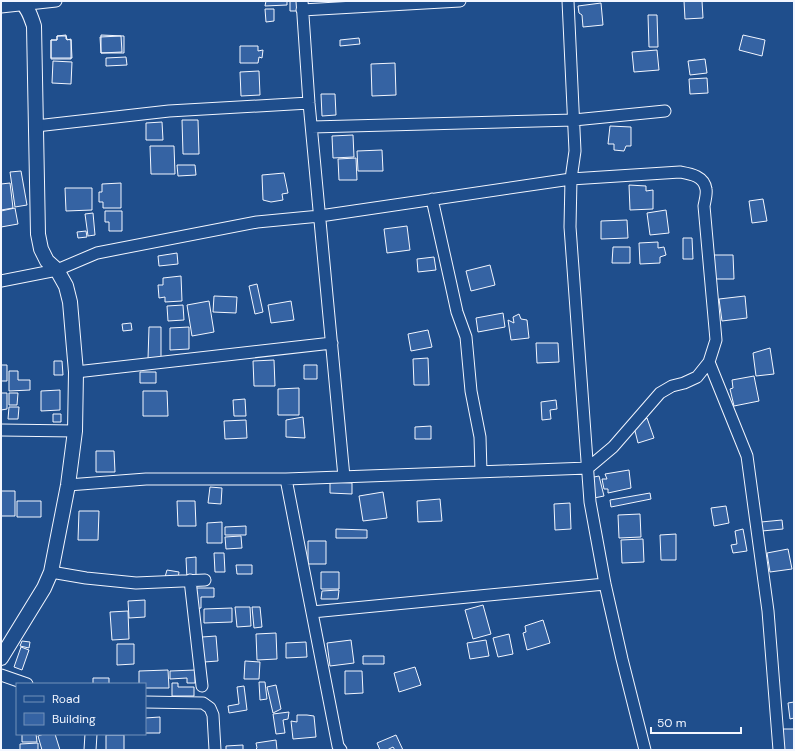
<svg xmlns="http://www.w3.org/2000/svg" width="795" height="751" font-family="'DM Sans',sans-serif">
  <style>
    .building { fill: #3563a3; stroke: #f2f6ff }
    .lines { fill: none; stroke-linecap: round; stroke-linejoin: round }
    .minor-casing { stroke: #f2f6ff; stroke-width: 13 }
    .tertiary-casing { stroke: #f2f6ff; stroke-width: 16 }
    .minor { stroke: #1f4e8c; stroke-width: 11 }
    .tertiary { stroke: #1f4e8c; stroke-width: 14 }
  </style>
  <rect width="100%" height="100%" fill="#1f4e8c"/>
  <path class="building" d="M266,1H287V5L265,6Z
    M290,1H297V11H290Z
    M684,1H702L703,18L685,19Z
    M601,3L603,25L583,27L582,15L579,13L578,6Z
    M265,9H274V21L266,22Z
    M648,15H657L658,47H649Z
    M66,35L67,40L71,39L72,58H51V40H57V36Z
    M101,35L124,36V53H101Z
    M743,35L765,40L762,56L739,50Z
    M57,36H66V39L71,40V59H51V40H57Z
    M121,36L122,52L101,53L100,37Z
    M359,38L360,44L340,46V40Z
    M240,46H258V51L263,50L262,58L259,57L258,63H240Z
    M657,50L659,70L634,72L632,52Z
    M126,57L127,65L106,66V58Z
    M705,59L707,73L690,75L688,61Z
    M53,61L72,62L71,84L52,83Z
    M395,63L396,95L372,96L371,64Z
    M259,71L260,95L241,96L240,72Z
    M707,78L708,93L690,94L689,79Z
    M321,94H335L336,115L322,116Z
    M182,120H198L199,154H183Z
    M162,122L163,140H146V123Z
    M610,126L631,127V146H626L624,151L614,150V144H608Z
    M353,135L354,157L333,158L332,136Z
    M150,146H174L175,174H151Z
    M382,150L383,171H358L357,151Z
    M356,158L357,180H339L338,159Z
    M177,165H195L196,175L178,176Z
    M21,171L27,205L15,207L10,172Z
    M284,173L288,193L282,194L283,200L271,202L263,200L262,175Z
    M10,183L13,208L1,210V184Z
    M121,183V208H103V202H99V192H102V184Z
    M629,185L646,186V191L653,190V209L630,210Z
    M65,188H92V210L66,211Z
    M763,199L767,221L752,223L749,201Z
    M15,208L18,224L1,227V211Z
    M666,210L669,233L650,235L647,213Z
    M105,211H122V231H109V222H105Z
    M93,213L95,235L88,236L85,214Z
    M627,220L628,238L601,239V221Z
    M407,226L410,250L387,253L384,229Z
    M86,231L87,237L78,238L77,232Z
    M683,238H692L693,259H683Z
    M658,242V248L664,247L666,255L660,257V263L640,264L639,243Z
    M613,247H630V263H612Z
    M177,253L178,264L159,266L158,256Z
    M713,255H733L734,279H714Z
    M434,257L436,270L418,272L417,259Z
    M490,265L495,285L471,291L466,271Z
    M181,276L182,301L165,302V297L159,298L158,285H163V278Z
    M257,284L263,312L255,314L249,286Z
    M214,296L237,297L236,313L213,312Z
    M745,296L747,318L722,321L719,299Z
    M209,301L214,332L192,336L187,305Z
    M291,301L294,320L271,323L268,305Z
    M183,305L184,320L168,321L167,306Z
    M503,313L505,327L478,332L476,318Z
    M519,314L521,319L527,320L529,338L511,340L508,320L514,323L513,317Z
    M131,323L132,330L123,331L122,324Z
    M149,327H161V359H148Z
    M189,327V349L170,350V328Z
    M428,330L432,347L411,351L408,334Z
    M536,343H558L559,362L537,363Z
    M770,348L774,374L756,376L753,353Z
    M428,358L429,385H414L413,359Z
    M274,360L275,386H254L253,361Z
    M54,361H62L63,375H54Z
    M1,365H7V381H1Z
    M304,365H317V379H304Z
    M9,371H18V380H30V390L9,391Z
    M140,372H156V383H140Z
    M754,376L759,401L734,406L730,389L733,388L732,380Z
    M299,388V415H278V389Z
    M60,390V410L41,411V391Z
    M143,391H167L168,416H143Z
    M1,393H7V409L1,410Z
    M9,393H18L17,405H9Z
    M245,399L246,416H234L233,400Z
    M556,400L557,409L550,410L551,419L542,420L541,402Z
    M9,407H19L18,419H8Z
    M53,414H61V422H53Z
    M303,417L305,438L286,437V420Z
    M647,418L654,438L638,443L634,427Z
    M246,420L247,438L225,439L224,421Z
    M431,426V439H415V427Z
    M96,451H114L115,472H96Z
    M629,470L631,488L608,493V489H604L602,479H607L605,474Z
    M599,476L604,496L594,498L589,478Z
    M330,482L352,483V494L330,493Z
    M210,487L222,488L221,504L208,503Z
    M1,491H15V516H1Z
    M383,492L387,518L363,521L359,496Z
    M650,493L651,499L611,507L610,500Z
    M440,499L442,521L418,522L417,501Z
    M17,501H41V517H17Z
    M177,501H195L196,526H178Z
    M570,503L571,529L555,530L554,504Z
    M726,506L729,523L714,526L711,508Z
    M79,511H99L98,540H78Z
    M640,514L641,537L619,538L618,515Z
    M782,520L783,529L762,531L761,522Z
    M222,522V543H207V523Z
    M246,526V535H225V527Z
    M336,529L367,530V538H336Z
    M743,529L747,551L733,553L731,545L737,544L735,531Z
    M676,534V560H661L660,535Z
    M241,536L242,548L226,549L225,537Z
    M643,539L644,562L622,563L621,540Z
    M308,541H326V564H308Z
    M788,549L792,569L770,572L767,553Z
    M214,553H224L225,572H215Z
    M196,557V578L187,579L186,558Z
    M236,565H252V574H237Z
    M167,570L179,572L178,579L165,577Z
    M321,572H339V589H321Z
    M194,588H214V597H201V608L195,609Z
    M339,590L338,599H321L322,591Z
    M145,600V617L129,618L128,601Z
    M483,605L491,634L473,639L465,610Z
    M235,607H250L251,626L237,627Z
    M252,607H260L262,627L254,628Z
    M232,608V622L204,623V609Z
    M128,611L129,639L112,640L110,612Z
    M543,620L550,643L527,650L523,633L526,632L525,626Z
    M276,633L277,659L257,660L256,634Z
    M509,634L513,654L498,657L493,638Z
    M216,636L218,661L204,662L202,637Z
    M351,640L354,663L330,666L327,643Z
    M486,640L489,656L470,659L467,643Z
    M22,641L30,642L29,648L20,646Z
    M306,642L307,657L286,658V643Z
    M117,644H134V664L117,665Z
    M21,647L29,650L22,670L14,667Z
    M363,656H384V664H363Z
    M245,661L260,662L259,679H244Z
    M415,667L421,685L399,692L394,673Z
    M168,670L169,688H145V684H139V671Z
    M195,670V683H187V678L170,679V671Z
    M345,671H362L363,693L345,694Z
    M93,678H109V684H93Z
    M259,682H265L267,699L260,700Z
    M172,683H178V687H194V696H172Z
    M276,685L281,709L273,713L267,687Z
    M244,686L247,710L229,713L228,706L239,704L237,687Z
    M794,702V718L790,719L788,703Z
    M289,712L288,719L283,720L285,733L276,734L273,714Z
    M297,715H307L314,716L316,737L293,739L291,721L297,722Z
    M160,717V733H145V718Z
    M783,729H794V750H783Z
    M22,734H36L37,742H22Z
    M44,734H55L60,750H42L38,736Z
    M106,735H124V750H106Z
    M396,735L403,750H395L393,747L387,750H380L377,743Z
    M276,740L277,750H255L257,748L256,743Z
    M38,743V750H20V744Z
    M243,745V750H226V746Z"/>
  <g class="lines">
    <g class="minor-casing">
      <path id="minor" d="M302,1L309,103L344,477
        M568,1L575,151L571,179L570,227L590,502L605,584L622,659L645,750
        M1,7L56,1
        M302,10L460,1
        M36,126L169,111L309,103
        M312,127L574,120L665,111
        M432,199L450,280L457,312L466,337L471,391L480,437L481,472
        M1,281L57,270L97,253L257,222L320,216L571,179L680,172C691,174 704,176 706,189C707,194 705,201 704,206L716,340L709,362L697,377L684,383L672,386L660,393L613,447L588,468L286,479H146L68,485
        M709,362L747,456L768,611L779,750
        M76,372L332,343
        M1,430L75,431
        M286,479L338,746L341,750
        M51,572L86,578L136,583L205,580
        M190,580L202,686
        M312,612L605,584
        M1,675L27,684
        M145,702L203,703L210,708L213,715L215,750
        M90,750L91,734"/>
    </g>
    <g class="tertiary-casing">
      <path id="tertiary" d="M1,658L44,588L51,572L68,485L75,431L76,372L70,302L66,286L57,270L47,261L41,249L38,234L34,26C31,17 28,7 20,1"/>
    </g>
    <use href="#minor" class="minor"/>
    <use href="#tertiary" class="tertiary"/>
  </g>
  <rect width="795" height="751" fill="none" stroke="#f2f6ff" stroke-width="4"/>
  <rect x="16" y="683" width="130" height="52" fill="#1f4e8c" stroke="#7391ba"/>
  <rect x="24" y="696" width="20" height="6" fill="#1f4e8c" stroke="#7391ba"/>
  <text x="52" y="703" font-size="12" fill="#f2f6ff">Road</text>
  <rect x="24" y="713" width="20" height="12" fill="#3563a3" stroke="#7391ba"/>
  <text x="52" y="723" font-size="12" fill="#f2f6ff">Building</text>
  <path d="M651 727v6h90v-6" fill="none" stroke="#f2f6ff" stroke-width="2"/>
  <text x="657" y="727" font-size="12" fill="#f2f6ff" stroke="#1f4e8c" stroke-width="3" paint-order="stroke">50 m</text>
</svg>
